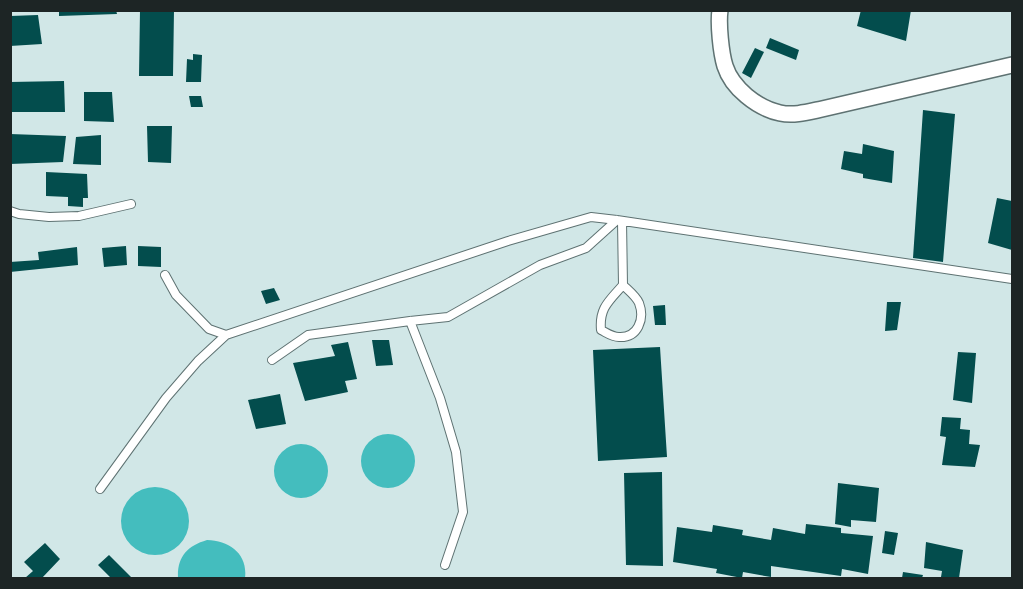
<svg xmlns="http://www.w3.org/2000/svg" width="1023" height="589" font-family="Ubuntu,sans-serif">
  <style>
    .water { fill: #44bdbe }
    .building { fill: #034d4d }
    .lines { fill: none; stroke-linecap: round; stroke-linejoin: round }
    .service-casing { stroke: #5e7272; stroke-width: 10 }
    .minor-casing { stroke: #5e7272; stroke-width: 18 }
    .service { stroke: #fff; stroke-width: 8 }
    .minor { stroke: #fff; stroke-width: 15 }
  </style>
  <rect width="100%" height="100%" fill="#d1e7e7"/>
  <path class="water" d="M361 461a27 27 0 1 1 54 0a27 27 0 1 1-54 0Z
    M274 471a27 27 0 1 1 54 0a27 27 0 1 1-54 0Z
    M121 521a34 34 0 1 1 68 0a34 34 0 1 1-68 0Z
    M207,540C230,541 248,554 245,578H178C177,557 187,546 207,540Z"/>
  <path class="building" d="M59,10H116L117,14L59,16Z
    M140,10H174L173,76H139Z
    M861,10H911L906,41L857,26Z
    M38,15L42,44L10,46V16Z
    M770,38L799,50L796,60L766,48Z
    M755,48L764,52L751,78L742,73Z
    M193,54L202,55L201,82H186L187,59L193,60Z
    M64,81L65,112H10V82Z
    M84,92H112L114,122L84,121Z
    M189,96H201L203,107H191Z
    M923,110L955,114L943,262L913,258Z
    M147,126H172L171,163L148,162Z
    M10,134L66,136L63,162L10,164Z
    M101,135V165L73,164L76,137Z
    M863,144L894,151L892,183L863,178V174L841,169L844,151L862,154Z
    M46,172L87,174L88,198H83V207L68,206V197L46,196Z
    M997,198L1012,201V250L988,243Z
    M126,246L127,265L104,267L102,248Z
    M138,246L161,247V267L138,266Z
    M77,247L78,265L10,272V262L39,260L38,252Z
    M274,288L280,300L266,304L261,291Z
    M887,302H901L897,330L885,331Z
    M665,305L666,325H655L653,306Z
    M372,340H389L393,365L376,366Z
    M348,342L357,379L345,381L348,392L305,401L293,363L335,356L331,345Z
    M660,347L667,457L598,461L593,350Z
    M958,352L976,353L972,403L953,400Z
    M280,394L286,424L256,429L248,400Z
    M942,417L961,418L960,429L970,430L969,444L980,445L975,467L942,465L946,437L940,436Z
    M662,472L663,566L626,565L624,473Z
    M838,483L879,488L876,522L851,520V527L835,524Z
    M806,524L841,528V533L873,536L868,574L842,569L841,576L771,566V577L743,572L742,578L716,573L717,569L673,562L677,527L712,532L713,525L743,530L742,535L771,540L773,528L805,534Z
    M885,531L898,533L894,555L882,553Z
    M926,542L963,550L959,578L941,577L942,571L924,568Z
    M45,543L60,559L42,578H25L33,571L24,562Z
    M109,555L132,578H111L98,565Z
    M903,572L923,575L922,578H902Z"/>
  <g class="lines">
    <g class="service-casing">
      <path id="service" d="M10,211L19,214L49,217L79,216L131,204
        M622,221L623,285C609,301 599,308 601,330C607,333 612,337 619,337C638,338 645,319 639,303C636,296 628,290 623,285
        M165,275L176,295L209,329L226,335
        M410,321L440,398L456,452L463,512L445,565
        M272,360L308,335L410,321L448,317L540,265L586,248L617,220
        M100,489L166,398L198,361L226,335L508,241L591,217L617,220L1012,279"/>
    </g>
    <g class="minor-casing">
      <path id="minor" d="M720,10C718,24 721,53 725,66C732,88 757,108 780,113C794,116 808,112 822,109L1012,65"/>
    </g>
    <use href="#service" class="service"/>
    <use href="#minor" class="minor"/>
  </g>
  <rect width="1023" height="589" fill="none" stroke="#1d2525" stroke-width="24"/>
</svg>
